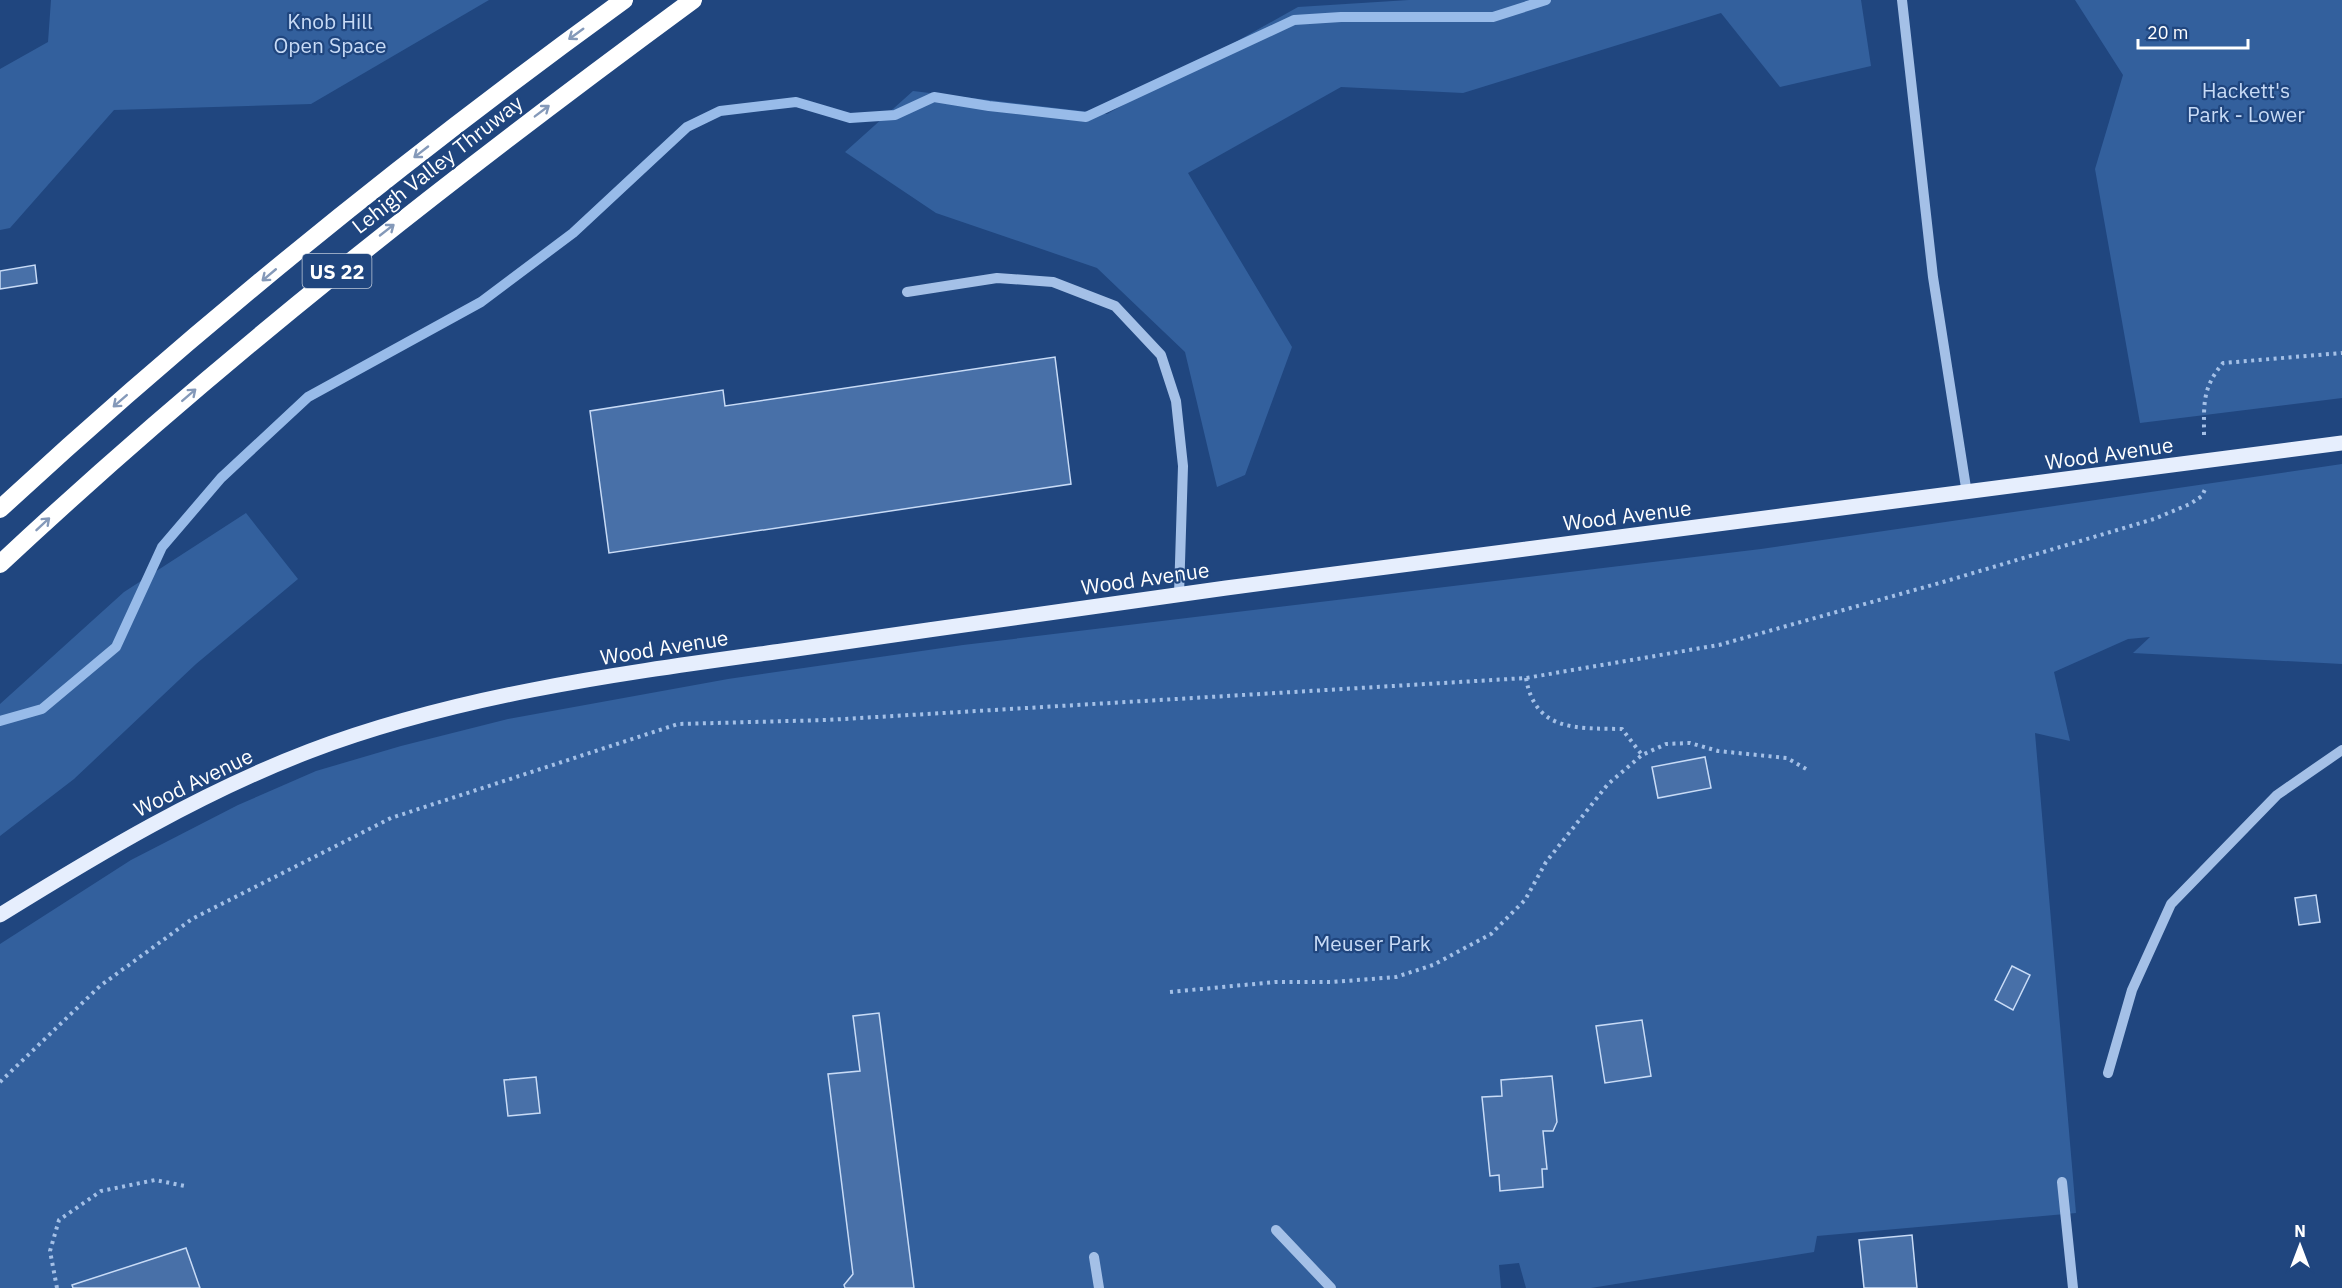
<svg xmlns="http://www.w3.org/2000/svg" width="2342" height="1288" font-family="'IBM Plex Sans',sans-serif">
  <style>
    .green { fill: #33609d }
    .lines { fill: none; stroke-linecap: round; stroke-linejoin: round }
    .stream { stroke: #98bbe9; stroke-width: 10 }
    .building { fill: #4870a8; stroke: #c8dbf6; stroke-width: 1.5 }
    .path { stroke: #a4c0e7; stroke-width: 4; stroke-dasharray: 3 4.5; stroke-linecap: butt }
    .minor { stroke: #a4c0e7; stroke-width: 10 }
    .major { stroke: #e6eefd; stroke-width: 15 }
    .highway { stroke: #fff; stroke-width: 18 }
    .oneway { stroke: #8499b9 }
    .labels { text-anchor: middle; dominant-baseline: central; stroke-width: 4.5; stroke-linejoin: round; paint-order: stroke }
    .shield { fill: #20467f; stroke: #bcc8d9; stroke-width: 1.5 }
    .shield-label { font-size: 20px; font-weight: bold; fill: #fff }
    .park-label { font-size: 21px; fill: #c8dbf6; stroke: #20467f }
    .street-label { font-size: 21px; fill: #fff; stroke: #20467f }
  </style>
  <rect width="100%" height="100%" fill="#20467f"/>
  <path class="green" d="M51,0H489L311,104L114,110L10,228L0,230V69L48,42Z
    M1409,0H1861L1871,66L1780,87L1721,13L1463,93L1341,87L1188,173L1292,347L1245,475L1217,487L1185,352L1097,268L936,213L845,152L913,91L1107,114L1298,7Z
    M2075,0H2342V398L2140,423L2095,169L2123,75Z
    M2342,464V664L2133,653L2150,637L2128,639L2054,672L2070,741L2035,733L2076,1213L1817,1236L1814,1252L1591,1288H1526L1519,1263L1499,1265L1501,1288H0V944L131,860L238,805L316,771L401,746L508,719L728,679L963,645L1761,549Z
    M246,513L298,579L196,664L74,779L0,836V704L124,592Z"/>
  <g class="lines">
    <path class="stream" d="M0,721L42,709L116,647L162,547L221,478L308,397L481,302L573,233L687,127L720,111L796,102L850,118L895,115L934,97L989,106L1086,117L1294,20L1341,17H1493L1546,0"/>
  </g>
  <path class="building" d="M35,265L37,283L0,289V271Z
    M1055,357L1071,484L609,553L590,411L723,390L725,406Z
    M1705,757L1711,788L1658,798L1652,767Z
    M2316,895L2320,922L2299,925L2295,898Z
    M2012,966L2030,975L2013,1010L1995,1000Z
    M879,1013L914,1288H845L844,1285L853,1274L828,1074L860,1071L853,1016Z
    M1642,1020L1651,1076L1605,1083L1596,1026Z
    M1552,1076L1557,1122L1553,1131H1543L1547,1169H1542L1543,1187L1500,1191L1499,1175L1490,1176L1482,1097L1502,1096L1501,1080Z
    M536,1077L540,1113L508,1116L504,1080Z
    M1912,1235L1917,1288H1864L1859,1240Z
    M186,1248L200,1288H73L72,1285Z"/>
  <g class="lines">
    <path class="path" d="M2204,435C2204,404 2202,388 2223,363L2342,353
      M1526,678C1535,732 1577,728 1622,729L1642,755
      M1170,992L1275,982H1332L1396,977L1433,965L1491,934L1525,900L1546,862L1608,784L1642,755L1666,744L1690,743L1718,751L1787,758L1808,770
      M0,1082L100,986L192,919L391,818L678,724L827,720L1526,678L1719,645L1943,582L2154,519L2190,504L2202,496L2206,487
      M57,1288L50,1251L59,1220L101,1191L155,1180L185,1186"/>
    <path class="minor" d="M1902,0L1933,277L1967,494
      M907,292L997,278L1053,282L1115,306L1161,355L1176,401L1183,466L1179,595
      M2108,1073L2132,990L2171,904L2277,795L2342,750
      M2062,1182L2073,1288
      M1276,1230L1331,1288
      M1094,1257L1099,1288"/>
    <path class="major" d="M0,915C100,853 200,793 310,751C460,694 624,673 782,651C930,630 1078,608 1226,588C1598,538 1970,493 2342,443"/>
    <path class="highway" d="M0,509C197,327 406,158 624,0
      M0,564C218,360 452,177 693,0"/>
  </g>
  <defs><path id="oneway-shaft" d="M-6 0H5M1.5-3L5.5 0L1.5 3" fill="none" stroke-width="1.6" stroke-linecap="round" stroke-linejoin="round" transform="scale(1.5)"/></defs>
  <g class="oneway">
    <use href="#oneway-shaft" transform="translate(576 34) rotate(144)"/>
    <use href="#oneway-shaft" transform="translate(542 111) rotate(-37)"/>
    <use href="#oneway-shaft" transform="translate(421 152) rotate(142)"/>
    <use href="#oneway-shaft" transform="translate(387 230) rotate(-38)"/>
    <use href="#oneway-shaft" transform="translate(269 275) rotate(140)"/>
    <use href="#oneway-shaft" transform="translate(189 395) rotate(-41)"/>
    <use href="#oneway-shaft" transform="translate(120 401) rotate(139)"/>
    <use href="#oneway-shaft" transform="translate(43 524) rotate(-43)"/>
  </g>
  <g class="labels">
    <rect class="shield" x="302.5" y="254" width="69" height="34" rx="4.5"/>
    <g class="shield-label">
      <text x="337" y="271">US 22</text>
    </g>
    <g class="park-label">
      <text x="330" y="21">Knob Hill<tspan x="330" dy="24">Open Space</tspan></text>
      <text x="2246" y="90">Hackett's<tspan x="2246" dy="24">Park - Lower</tspan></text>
      <text x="1372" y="943">Meuser Park</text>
    </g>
    <g class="street-label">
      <text transform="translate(437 164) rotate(-38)">Lehigh Valley Thruway</text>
      <text transform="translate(2109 453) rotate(-8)">Wood Avenue</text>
      <text transform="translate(1627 515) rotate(-7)">Wood Avenue</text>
      <text transform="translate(1145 578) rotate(-8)">Wood Avenue</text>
      <text transform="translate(664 647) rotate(-9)">Wood Avenue</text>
      <text transform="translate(193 782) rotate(-26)">Wood Avenue</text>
    </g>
  </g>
  <g transform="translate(2300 1246)" stroke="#20467f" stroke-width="4.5" paint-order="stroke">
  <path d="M0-4.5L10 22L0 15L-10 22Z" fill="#ffffff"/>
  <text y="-9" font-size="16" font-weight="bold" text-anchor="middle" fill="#ffffff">N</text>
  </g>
  <path d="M2138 39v9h110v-9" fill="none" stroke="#ffffff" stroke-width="3"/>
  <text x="2147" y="39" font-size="18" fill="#ffffff" stroke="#20467f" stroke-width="4.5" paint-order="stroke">20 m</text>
</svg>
